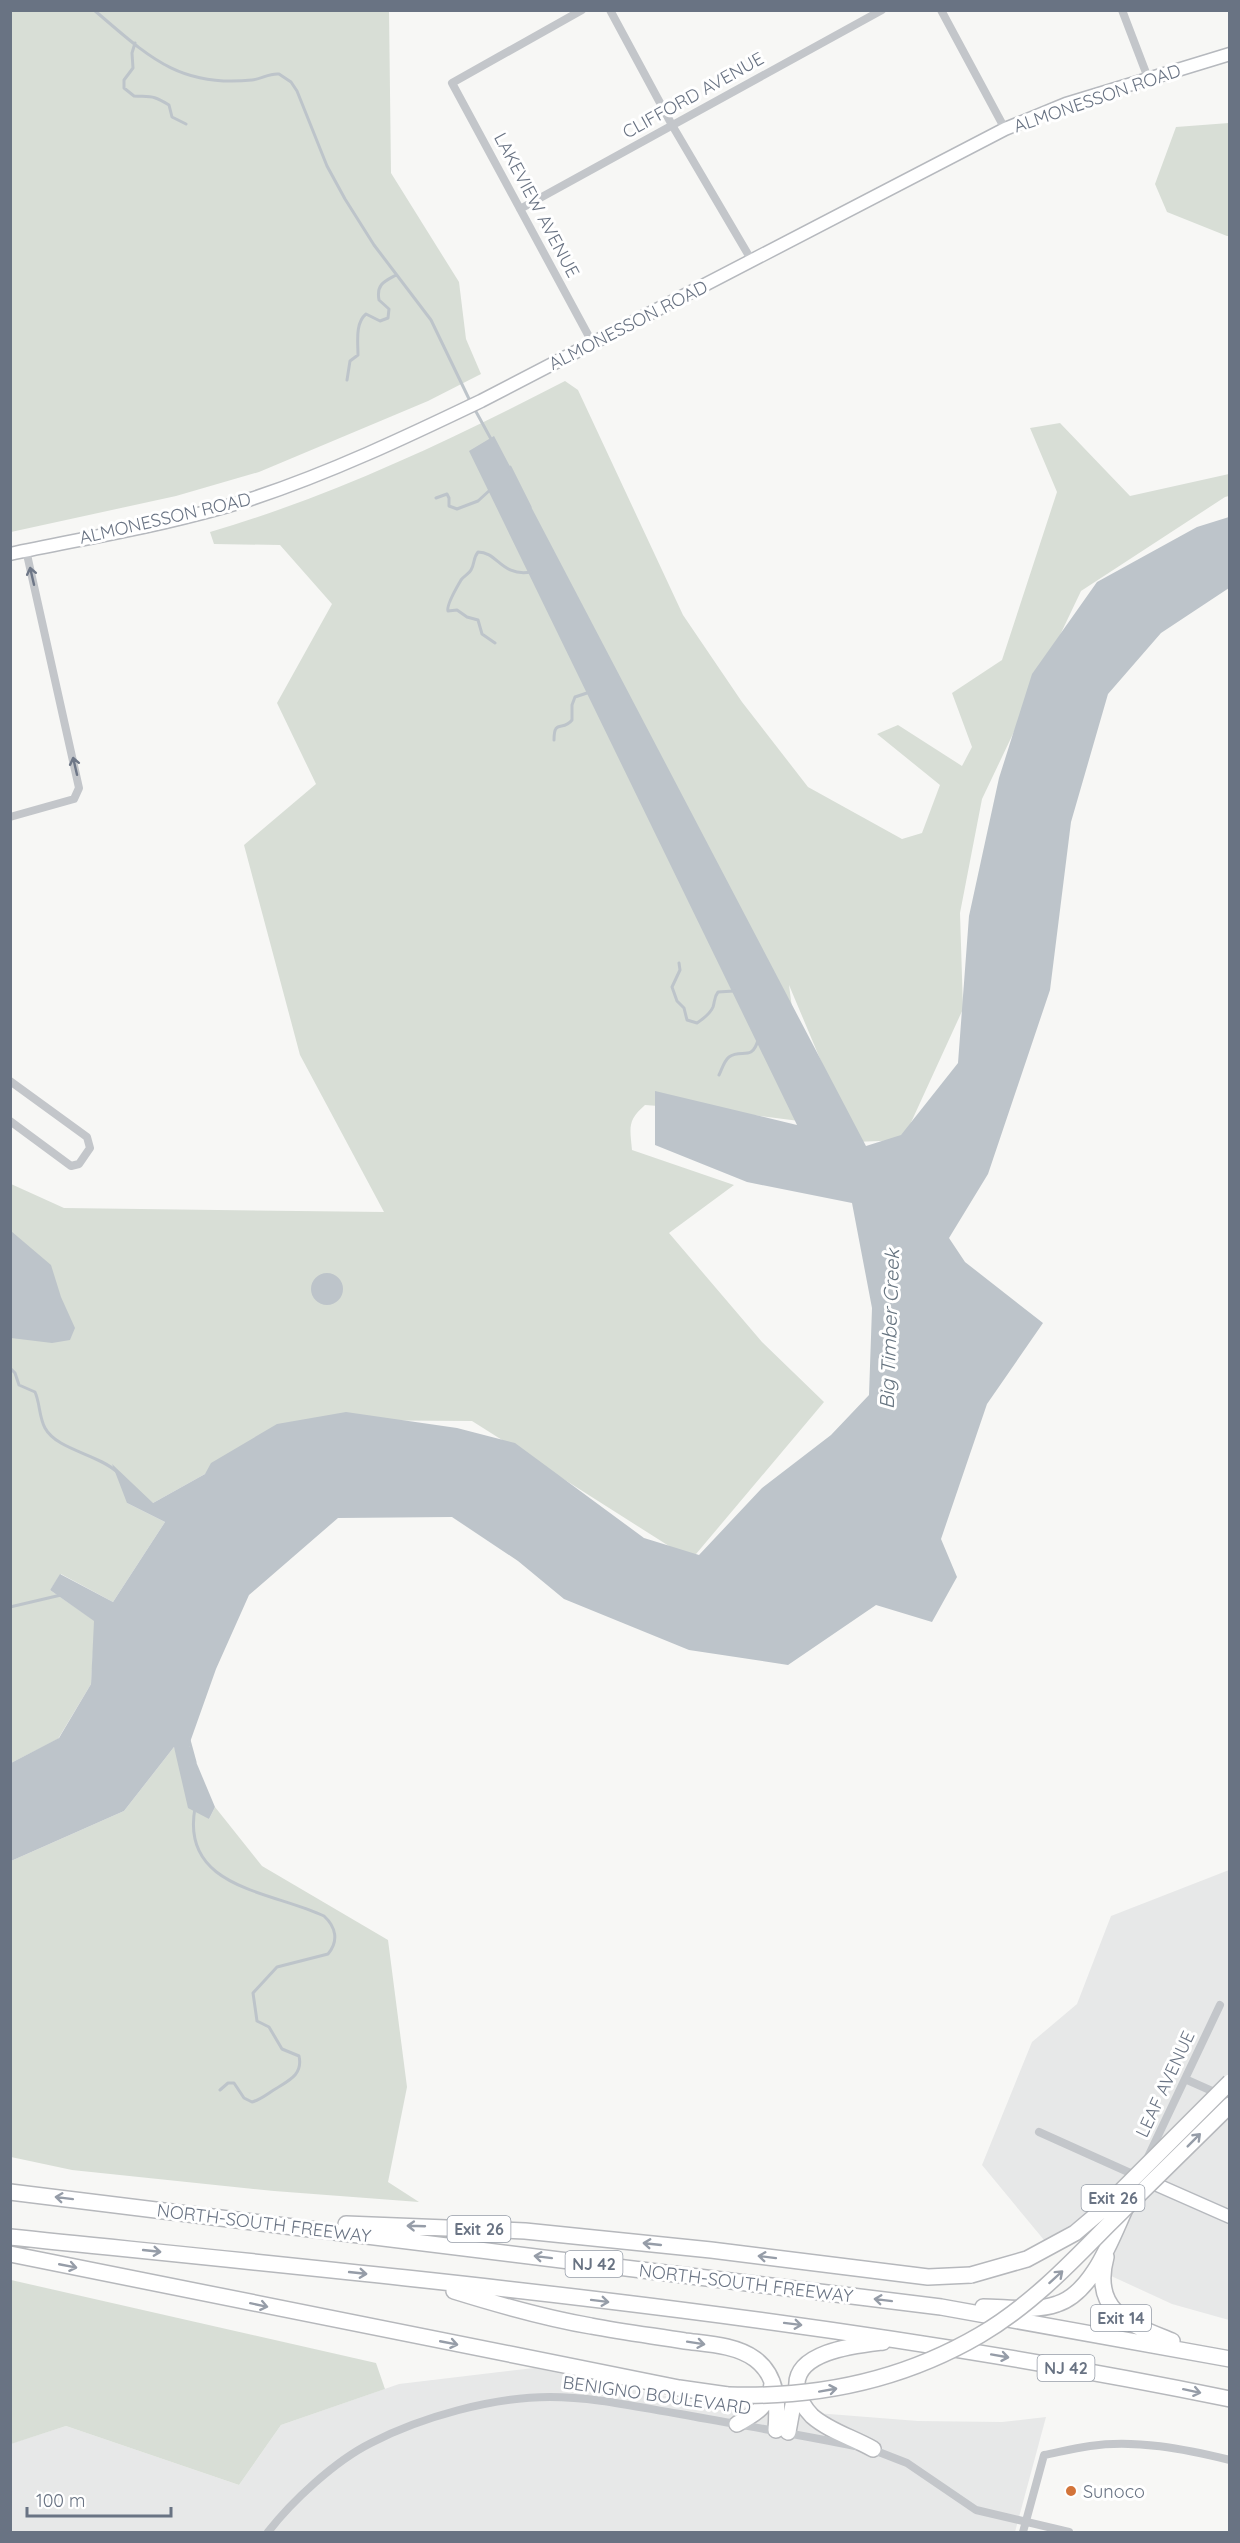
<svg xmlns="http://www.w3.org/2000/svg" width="1240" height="2543" font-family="Quicksand,sans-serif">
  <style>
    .built { fill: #e7e8e8 }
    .green { fill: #d8ded6 }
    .water { fill: #bdc4ca }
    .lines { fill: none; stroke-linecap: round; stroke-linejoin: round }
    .stream { stroke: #bdc4ca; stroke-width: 3 }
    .secondary-casing { stroke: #b6b9be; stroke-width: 15 }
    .motorway-casing { stroke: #b6b8bc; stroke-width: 18 }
    .minor { stroke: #c3c6ca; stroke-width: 8 }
    .secondary { stroke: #fff; stroke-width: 12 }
    .motorway { stroke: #fff; stroke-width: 15 }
    .motorway-bridge-casing { stroke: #b6b8bc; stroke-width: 18; stroke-linecap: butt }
    .motorway-bridge { stroke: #fff; stroke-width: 15 }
    .oneway { stroke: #6e7787 }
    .oneway2 { stroke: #969da8 }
    .poi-dot { fill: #d37439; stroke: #fff; stroke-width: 2 }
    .labels { text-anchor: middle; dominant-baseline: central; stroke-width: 6; stroke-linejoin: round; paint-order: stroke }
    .shield { fill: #fff; stroke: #969da8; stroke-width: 1.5 }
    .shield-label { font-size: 16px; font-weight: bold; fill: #697383 }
    .street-label { font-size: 18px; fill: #697383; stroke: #fff }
    .poi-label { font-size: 18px; fill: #697383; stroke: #fff; text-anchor: start }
    .water-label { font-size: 20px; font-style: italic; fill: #65737f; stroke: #fff }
  </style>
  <rect width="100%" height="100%" fill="#f7f7f5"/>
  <path class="built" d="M1229,1870V2320L1172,2304L1096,2269L1115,2228L1088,2215L1044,2240L982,2165L1032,2042L1077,2004L1111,1916Z
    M534,2368L684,2400L740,2407L918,2421L1002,2422L1046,2417L1015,2532H11L10,2444L66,2426L239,2485L281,2425L399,2384Z"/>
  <path class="green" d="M10,11H389L391,173L459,282L466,339L481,374L428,401L259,472L176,496L11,532Z
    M1229,123L1230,236H1227L1167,212L1155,184L1176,127Z
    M565,381L578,390L683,615L742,702L808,787L902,839L922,833L940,785L877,734L898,725L962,766L972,747L952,693L1002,660L1057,492L1030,428L1060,423L1130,496L1229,474V496L1225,497L1081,591L982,799L960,913L963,1009L903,1140L855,1142L789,985L807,1122L712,1110L645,1105C627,1121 630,1127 632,1150L734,1185L669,1233L762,1342L824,1402L691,1560L472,1421L319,1420L205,1474L153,1503H127L165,1522L113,1602L61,1574L50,1590L95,1621L91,1684L58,1739L11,1763V1184L64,1208L384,1212L300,1055L244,845L316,784L277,703L332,604L280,545L214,544L210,532C333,496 451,440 565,381Z
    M174,1747L209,1819L215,1807L262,1866L388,1940L407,2087L388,2182L419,2202L274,2191L72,2170L11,2157V1861L124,1811Z
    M11,2280L376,2363L385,2389L281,2425L239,2485L66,2426L11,2444Z"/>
  <path class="water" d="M494,436L866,1146L901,1135L958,1063L969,916L999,778L1032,674L1097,582L1197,527L1229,517V588L1161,633L1108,694L1071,822L1050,990L988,1174L949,1238L965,1262L1043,1323L987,1404L941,1539L957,1577L932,1622L876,1605L788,1665L689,1650L564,1599L518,1561L452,1517L338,1518L249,1595L216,1669L189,1745L215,1807L209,1819L188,1808L174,1747L124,1811L11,1861V1763L59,1738L91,1684L94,1621L50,1590L60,1574L113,1602L165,1522L127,1503L112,1464L153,1503L205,1474L211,1463L277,1424L346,1412L457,1428L515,1443L644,1538L699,1555L762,1488L831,1435L869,1395L872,1308L852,1203L747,1182L655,1145V1091L797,1125L469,451Z
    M11,1231L51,1265L61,1297L75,1328L70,1340L52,1343L11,1338Z
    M311 1289a16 16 0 1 1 32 0a16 16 0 1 1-32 0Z"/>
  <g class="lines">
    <path class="stream" d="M94,10C147,55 178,88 252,80C262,79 269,73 279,74L291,82L297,91L327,166L345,199L374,245L431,320L471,403
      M135,43L132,53L133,68L124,80V88L134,96C152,97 153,95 169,105L172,117L186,124
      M347,380L350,361L358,355C358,342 355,323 366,314L380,321L388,318L389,309L379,300C376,284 385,281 396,275
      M474,408L491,439
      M510,467L530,507
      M436,498L447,494L449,498V506L457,509L478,501L490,490
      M495,643L482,634L478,620L467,617L457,610L448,611C446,605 457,587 461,580C464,576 469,574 471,570C475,563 473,558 478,552C498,552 501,577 531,572
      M554,740C554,718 563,732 572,720V705L575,697L590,692
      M679,963L680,970L672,987L677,1001L684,1008L687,1020L697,1023C703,1019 710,1014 713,1007C715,1001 714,997 718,992L734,991
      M719,1075C722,1069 724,1061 729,1057C741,1048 752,1062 758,1040
      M10,1368L15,1373L19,1385L35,1392C40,1403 39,1417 45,1428C57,1450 98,1454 117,1472
      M10,1607L61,1595
      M189,1740L195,1762
      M195,1808C180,1889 272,1891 324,1916C336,1927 339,1941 328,1954L277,1967L253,1993L257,2021L269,2027L282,2049L299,2056C303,2074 290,2080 277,2088C268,2093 262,2099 252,2102L244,2098L234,2083H228L220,2090"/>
    <g class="secondary-casing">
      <path id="secondary" d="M10,554C90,537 173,524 251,499C330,473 406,437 481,401L1005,129L1066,104L1230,54
        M1146,2180L1230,2217"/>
    </g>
    <g class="motorway-casing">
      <path id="motorway" d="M10,2192L941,2307L1230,2359
        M346,2224L525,2231L711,2250L928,2277L971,2275
        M10,2237C418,2279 827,2316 1230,2399
        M10,2254L679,2388L728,2395
        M1106,2257C1091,2312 1130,2324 1172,2341
        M454,2291C499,2305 544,2318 591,2326C622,2332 654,2336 685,2341C708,2344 736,2345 755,2359C778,2376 778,2404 776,2430
        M983,2307C1006,2307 1035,2312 1057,2304C1092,2293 1111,2240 1125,2209
        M737,2424C755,2414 771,2405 772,2383
        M788,2432L796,2388
        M873,2449C854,2438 829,2431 812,2416C805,2409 798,2398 797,2388C793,2351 858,2345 883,2342"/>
    </g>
    <path class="minor" d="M582,10L452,83L593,344
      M610,10L672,125L752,261
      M941,10L1005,129
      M1122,10L1148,78
      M520,209L882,10
      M10,817L74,799L79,788L26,550
      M10,1081L87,1137L90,1148L79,1164L71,1166L10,1121
      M1185,2079L1230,2099
      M1039,2132L1137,2176
      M1147,2159L1220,2005
      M871,2449L907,2463L976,2510L1069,2532
      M268,2532C292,2501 335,2461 371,2443C421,2417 493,2397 550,2397C594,2397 637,2407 680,2414C739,2425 797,2434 855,2446
      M1023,2532L1044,2455C1059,2452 1075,2448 1090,2446C1135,2439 1185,2449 1230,2460"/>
    <use href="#secondary" class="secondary"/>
    <use href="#motorway" class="motorway"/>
    <g class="motorway-bridge-casing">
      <path id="motorway-bridge" d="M971,2275L1027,2259L1075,2233L1101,2211L1230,2082
        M728,2395C816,2398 903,2380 980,2335C1028,2307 1068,2266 1107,2226C1148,2186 1189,2145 1230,2105"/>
    </g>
    <use href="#motorway-bridge" class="motorway-bridge"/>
  </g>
  <defs><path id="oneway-shaft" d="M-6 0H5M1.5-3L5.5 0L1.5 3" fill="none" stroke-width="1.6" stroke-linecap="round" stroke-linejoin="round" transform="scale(1.5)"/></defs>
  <g class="oneway">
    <use href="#oneway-shaft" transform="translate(32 576) rotate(-103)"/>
    <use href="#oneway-shaft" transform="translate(75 766) rotate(-103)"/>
  </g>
  <g class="oneway2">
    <use href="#oneway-shaft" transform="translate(1194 2140) rotate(-45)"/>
    <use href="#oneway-shaft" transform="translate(64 2198) rotate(-173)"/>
    <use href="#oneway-shaft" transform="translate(416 2226) rotate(-178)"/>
    <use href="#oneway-shaft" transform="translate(652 2244) rotate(-174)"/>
    <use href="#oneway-shaft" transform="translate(152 2251) rotate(6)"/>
    <use href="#oneway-shaft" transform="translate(543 2257) rotate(-173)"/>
    <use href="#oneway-shaft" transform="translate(767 2257) rotate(-173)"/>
    <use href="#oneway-shaft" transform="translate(68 2266) rotate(11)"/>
    <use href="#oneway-shaft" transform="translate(358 2273) rotate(6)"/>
    <use href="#oneway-shaft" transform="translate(1056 2277) rotate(-42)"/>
    <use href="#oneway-shaft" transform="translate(883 2300) rotate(-173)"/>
    <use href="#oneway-shaft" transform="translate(600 2301) rotate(7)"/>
    <use href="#oneway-shaft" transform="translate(259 2305) rotate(12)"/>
    <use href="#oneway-shaft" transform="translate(793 2324) rotate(7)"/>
    <use href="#oneway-shaft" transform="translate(449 2343) rotate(11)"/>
    <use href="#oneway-shaft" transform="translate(696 2343) rotate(9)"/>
    <use href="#oneway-shaft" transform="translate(1000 2356) rotate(10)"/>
    <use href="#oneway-shaft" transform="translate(828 2390) rotate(-10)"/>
    <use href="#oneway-shaft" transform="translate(1192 2391) rotate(12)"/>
  </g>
  <circle class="poi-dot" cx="1071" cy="2491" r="6"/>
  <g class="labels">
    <g class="shield">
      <rect x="1081.5" y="2185" width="63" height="26" rx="4.5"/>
      <rect x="447.5" y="2216" width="63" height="26" rx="4.5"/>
      <rect x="565.5" y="2251" width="57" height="26" rx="4.5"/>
      <rect x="1091" y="2305" width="60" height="26" rx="4.5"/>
      <rect x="1037.5" y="2355" width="57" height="26" rx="4.5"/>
    </g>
    <g class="shield-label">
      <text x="1113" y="2198">Exit 26</text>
      <text x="479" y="2229">Exit 26</text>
      <text x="594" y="2264">NJ 42</text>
      <text x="1121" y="2318">Exit 14</text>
      <text x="1066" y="2368">NJ 42</text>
    </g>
    <g class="street-label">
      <text transform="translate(693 95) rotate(-29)">CLIFFORD AVENUE</text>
      <text transform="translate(1097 98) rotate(-19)">ALMONESSON ROAD</text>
      <text transform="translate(537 205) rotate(62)">LAKEVIEW AVENUE</text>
      <text transform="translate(628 325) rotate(-27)">ALMONESSON ROAD</text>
      <text transform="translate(165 518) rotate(-13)">ALMONESSON ROAD</text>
      <text transform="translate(1165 2084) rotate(-65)">LEAF AVENUE</text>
      <text transform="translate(264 2223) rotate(7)">NORTH-SOUTH FREEWAY</text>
      <text transform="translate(746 2283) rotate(7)">NORTH-SOUTH FREEWAY</text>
      <text transform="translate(657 2395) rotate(8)">BENIGNO BOULEVARD</text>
    </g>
    <g class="poi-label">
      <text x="1083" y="2491">Sunoco</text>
    </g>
    <g class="water-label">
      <text transform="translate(889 1329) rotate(-88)">Big Timber Creek</text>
    </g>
  </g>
  <rect width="1240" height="2543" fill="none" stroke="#697383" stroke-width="24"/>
  <path d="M27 2507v9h144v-9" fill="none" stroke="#697383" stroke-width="3"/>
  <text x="36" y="2507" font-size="18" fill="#697383" stroke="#ffffff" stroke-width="4.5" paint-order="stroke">100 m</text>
</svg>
